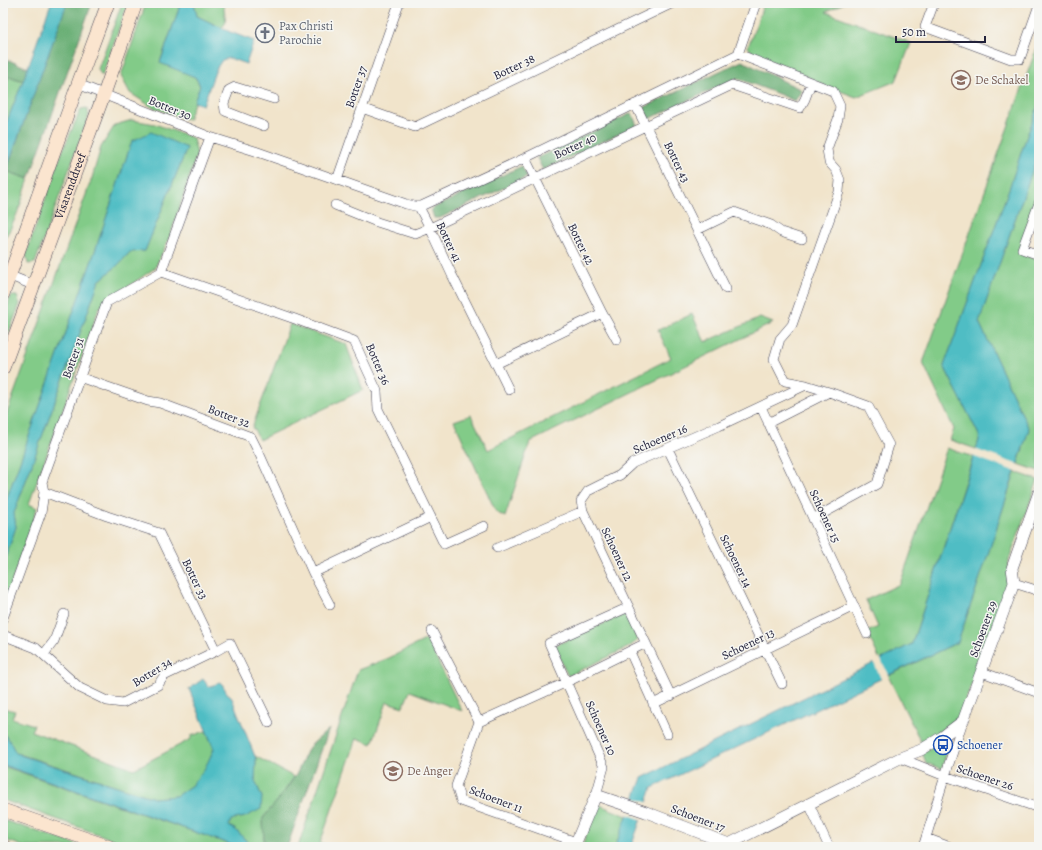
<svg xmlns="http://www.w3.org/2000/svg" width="1042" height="850" font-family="Alegreya,serif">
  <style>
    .green { fill: #82cb88; stroke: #527662 }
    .forest { fill: #69af74; stroke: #466858 }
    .water { fill: #4fbdc4; stroke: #387080 }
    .pier { fill: #f1e4cb }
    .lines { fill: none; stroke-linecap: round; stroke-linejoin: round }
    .minor-casing { stroke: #413f51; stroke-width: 10 }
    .tertiary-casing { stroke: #413f51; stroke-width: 12 }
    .secondary-casing { stroke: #413f51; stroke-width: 14 }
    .minor { stroke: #fff; stroke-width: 9 }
    .tertiary { stroke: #fff; stroke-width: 11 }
    .secondary { stroke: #fbe5cf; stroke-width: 13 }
    .labels { text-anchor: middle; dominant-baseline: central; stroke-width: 3; stroke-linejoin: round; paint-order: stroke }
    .worship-label { font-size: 12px; fill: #5b616d; stroke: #f6f6f2; text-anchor: start }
    .street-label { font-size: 12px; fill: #22223b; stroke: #f6f6f2 }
    .education-label { font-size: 12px; fill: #785e54; stroke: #f6f6f2; text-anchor: start }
    .transit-label { font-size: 12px; fill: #164399; stroke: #f6f6f2; text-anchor: start }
  </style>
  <rect width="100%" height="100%" fill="#f6f6f2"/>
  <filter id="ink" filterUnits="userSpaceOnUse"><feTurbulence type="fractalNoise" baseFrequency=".025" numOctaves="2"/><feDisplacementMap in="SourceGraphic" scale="8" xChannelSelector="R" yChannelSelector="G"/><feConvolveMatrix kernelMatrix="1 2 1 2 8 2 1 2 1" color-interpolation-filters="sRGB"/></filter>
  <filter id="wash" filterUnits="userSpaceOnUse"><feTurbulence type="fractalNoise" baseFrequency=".012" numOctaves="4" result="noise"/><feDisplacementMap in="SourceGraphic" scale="16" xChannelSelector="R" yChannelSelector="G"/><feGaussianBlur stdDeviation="0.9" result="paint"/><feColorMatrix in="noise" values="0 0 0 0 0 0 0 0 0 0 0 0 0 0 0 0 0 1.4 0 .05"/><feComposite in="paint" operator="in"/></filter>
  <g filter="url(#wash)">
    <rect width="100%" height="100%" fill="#f1e4cb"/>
    <path class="green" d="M122,3H128L102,76L100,73L98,69Z
      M146,3H181L160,62L195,77L200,86L188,120L152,107L130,93L121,76Z
      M194,3H223L226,22L222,28L197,16Z
      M764,3H844L826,12L911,43L896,81L856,97L840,91L836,92L816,81L790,68L754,55L748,47Z
      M1039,41V103L1023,147L1009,189L944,366L980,437L976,449L950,440L954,429L923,363Z
      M9,76L23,81L3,131V89Z
      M87,108L89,115L35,263L28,264L26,254L62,152L81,109Z
      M132,120L155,124L193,138L197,154L170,236L155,268L129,286L99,308L29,504L37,508L3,608V565L16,527L14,513L99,281L118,265L130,252L145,251L187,148L132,141L93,257L3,509V424L92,178L101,147L115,125Z
      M1039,151V198L1019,253L1039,260V471L1018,464L1029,429L979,322Z
      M6,171L29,179C24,193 13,231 3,239V179Z
      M11,296H17L20,304L3,347V317Z
      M692,314L705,342L760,318L773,323L530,442L505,517L496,512L454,421L471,415L488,450L671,358L658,330Z
      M290,324L346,344L363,390L259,440L254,429L252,428Z
      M947,448L973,457L912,644L880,660L867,632L878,627L866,600L900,584Z
      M1015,472L1038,480L1009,560L1006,595L959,717L939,733L921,742L888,676L958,642L989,551Z
      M625,614L638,640L629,647L568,676L554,646Z
      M427,639L462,711L410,691L403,707L387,702L372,744L357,738L320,843L332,847H298L358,670L389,658Z
      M3,708L15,711L12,718L34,725L31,731L134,769L191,739V736L206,731L214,748L206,768L192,785L176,796L154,798L16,753L11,744L5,735H3Z
      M940,743L946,755L942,769L926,763L922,752Z
      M255,756L294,777L279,799L263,818L264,840L268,847H252L236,830L229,826L231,820L245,817L262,797L255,781L256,759Z
      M3,766L232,845L233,847H134L3,800Z
      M597,804L627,816L615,847H582Z
      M3,820L84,847H25L3,839Z"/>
    <path class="forest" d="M67,3H92L29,179L6,171Z
      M3,58L28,68L23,81L9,76L3,89Z
      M742,61L802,90L795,101L781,95L737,78L649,119L643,108L720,71Z
      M632,113L637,125L543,170L537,158Z
      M522,166L527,177L440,218H434L431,209Z
      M329,729L287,847H268L264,840L263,818L279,799L296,775L309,747Z"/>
    <path class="water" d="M51,3H67L3,179V131L23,81Z
      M181,3H194L197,16L230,32L254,41L246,64L229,58L222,60L216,69L203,105L194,102L200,86L198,81L195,77L160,63Z
      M1039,103V151L979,322L1029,429L989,551L958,642L652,788L631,847H615L642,778L912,644L980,437L944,366L1009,189L1023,147Z
      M151,132L187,148L145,251L130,252L118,265L99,281L14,513L16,527L3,565V509L93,257L132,141Z
      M203,679L209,687L221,682L227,693L231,696L256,759L255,781L262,797L261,809L245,817L231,820L229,826L236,830L252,847H233L232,845L3,765V735H5L9,740L16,753L23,756L154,798L176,796L192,785L205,768L214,749L189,689Z"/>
    <path class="pier" d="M974,449L1019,465L1017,472L972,456Z
      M880,658L890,677L882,681L873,661Z
      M633,797L649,803L643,820L626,814Z"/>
  </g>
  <g filter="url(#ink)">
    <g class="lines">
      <g class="minor-casing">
        <path id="minor" d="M934,3L925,27L1011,59H1020L1039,5
          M738,54L833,91L840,106L838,119L827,149L829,162L836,170L840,180L839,192L792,325L780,339L774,359L785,381L806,385
          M78,84L210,137L255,151L406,204L419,207L430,228L452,275L509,390
          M635,104L726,289
          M362,108L415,127L673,3
          M264,126L225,111L224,103L229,90L235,87L274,99
          M525,158L602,313L617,340
          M337,180L399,3
          M1039,203L1022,249L1039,255
          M335,205L377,222L415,234L430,228L732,85L800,108L805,99L811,83
          M419,207L525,158L738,54L756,3
          M697,230L734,212L771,225L781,232L802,239
          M161,272L295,319L354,341L377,391L378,409L444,544L484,526
          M3,273L33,285
          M496,364L602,313
          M79,377L148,401L160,403L251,437L260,455L313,573L330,605
          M761,407L867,634
          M768,423L829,392
          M668,449L782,684
          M44,492L107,516L159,533L216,651L230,643L269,723
          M583,511L671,696
          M497,548L583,511L581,501L588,491L620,475L633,463L719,426L806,385L829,392L868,406L889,445L877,484L813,519
          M313,573L431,517
          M1014,583L1039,591
          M3,618L41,513L44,492L42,482L107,302L161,272L210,137
          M432,631L479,722
          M3,635L36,648L80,688L107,701L123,703L158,685L164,676L216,651
          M630,652L667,734
          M44,654L54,641L64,614
          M982,672L1039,693
          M653,704L854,606
          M900,758L945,776L1039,808
          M596,795L604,767L549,643L629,607
          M809,804L829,847
          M926,838L950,847
          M576,842L461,801L456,786L479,722L567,682L646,643
          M923,847L945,776L963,721"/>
      </g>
      <g class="tertiary-casing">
        <path id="tertiary" d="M574,847L596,795L646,812L729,844L900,758L921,750L942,737L963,721L1014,583L1012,568L1039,492"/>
      </g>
      <g class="secondary-casing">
        <g id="secondary">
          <path d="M3,294L78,84L108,3"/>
          <path id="s1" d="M3,368L104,94L136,3"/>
          <path d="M3,810L110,847"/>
          <path d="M3,846L5,847"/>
        </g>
      </g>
      <use href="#minor" class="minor"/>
      <use href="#tertiary" class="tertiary"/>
      <use href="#secondary" class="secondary"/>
    </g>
  </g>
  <defs>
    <g id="church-ring" transform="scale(1)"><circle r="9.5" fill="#f6f6f2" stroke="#6b7280" stroke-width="1.5"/><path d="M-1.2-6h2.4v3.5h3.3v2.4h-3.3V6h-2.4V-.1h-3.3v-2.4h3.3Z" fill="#6b7280"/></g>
    <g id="school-ring" transform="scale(1)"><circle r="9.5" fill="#f6f6f2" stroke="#8d6e63" stroke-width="1.5"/><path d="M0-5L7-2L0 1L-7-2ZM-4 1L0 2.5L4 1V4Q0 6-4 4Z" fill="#8d6e63"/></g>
    <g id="bus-ring" transform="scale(1)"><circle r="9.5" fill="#f6f6f2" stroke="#1a4fb4" stroke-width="1.5"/><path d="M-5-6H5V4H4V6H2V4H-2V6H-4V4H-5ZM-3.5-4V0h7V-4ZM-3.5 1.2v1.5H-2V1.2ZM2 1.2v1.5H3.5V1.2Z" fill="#1a4fb4"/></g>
  </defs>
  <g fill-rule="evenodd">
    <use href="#church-ring" x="265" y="33"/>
    <use href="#school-ring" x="961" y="80"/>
    <use href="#bus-ring" x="943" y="745"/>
    <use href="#school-ring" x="393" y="771"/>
  </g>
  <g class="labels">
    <g class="worship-label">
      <text x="279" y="26">Pax Christi<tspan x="279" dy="14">Parochie</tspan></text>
    </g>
    <g class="street-label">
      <text transform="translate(514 67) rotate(-25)">Botter 38</text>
      <text transform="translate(356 87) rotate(-71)">Botter 37</text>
      <text transform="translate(170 108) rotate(22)">Botter 30</text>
      <text transform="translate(575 146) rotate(-25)">Botter 40</text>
      <text transform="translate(677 162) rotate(64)">Botter 43</text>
      <text stroke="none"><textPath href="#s1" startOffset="194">Visarenddreef</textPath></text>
      <text transform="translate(449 242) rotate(65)">Botter 41</text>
      <text transform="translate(581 244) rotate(64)">Botter 42</text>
      <text transform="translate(73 358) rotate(-70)">Botter 31</text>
      <text transform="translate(378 364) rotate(67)">Botter 36</text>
      <text transform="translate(229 416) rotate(21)">Botter 32</text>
      <text transform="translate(660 439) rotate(-23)">Schoener 16</text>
      <text transform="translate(825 516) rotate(65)">Schoener 15</text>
      <text transform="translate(617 554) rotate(65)">Schoener 12</text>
      <text transform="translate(736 561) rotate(64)">Schoener 14</text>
      <text transform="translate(195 579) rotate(64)">Botter 33</text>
      <text transform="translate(983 629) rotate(-70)">Schoener 29</text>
      <text transform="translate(748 644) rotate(-26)">Schoener 13</text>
      <text transform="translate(152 672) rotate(-32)">Botter 34</text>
      <text transform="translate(601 728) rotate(66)">Schoener 10</text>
      <text transform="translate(985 777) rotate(19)">Schoener 26</text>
      <text transform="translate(496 799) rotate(21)">Schoener 11</text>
      <text transform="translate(698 818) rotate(21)">Schoener 17</text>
    </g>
    <g class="education-label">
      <text x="975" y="80">De Schakel</text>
      <text x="407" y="771">De Anger</text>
    </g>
    <g class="transit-label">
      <text x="957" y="745">Schoener</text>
    </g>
  </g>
  <rect width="1042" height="850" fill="none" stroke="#f6f6f2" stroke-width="16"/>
  <path d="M896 36v6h89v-6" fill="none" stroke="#22223b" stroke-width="2"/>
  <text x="902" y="36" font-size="12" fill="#22223b" stroke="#f6f6f2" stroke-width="3" paint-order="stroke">50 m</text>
</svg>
